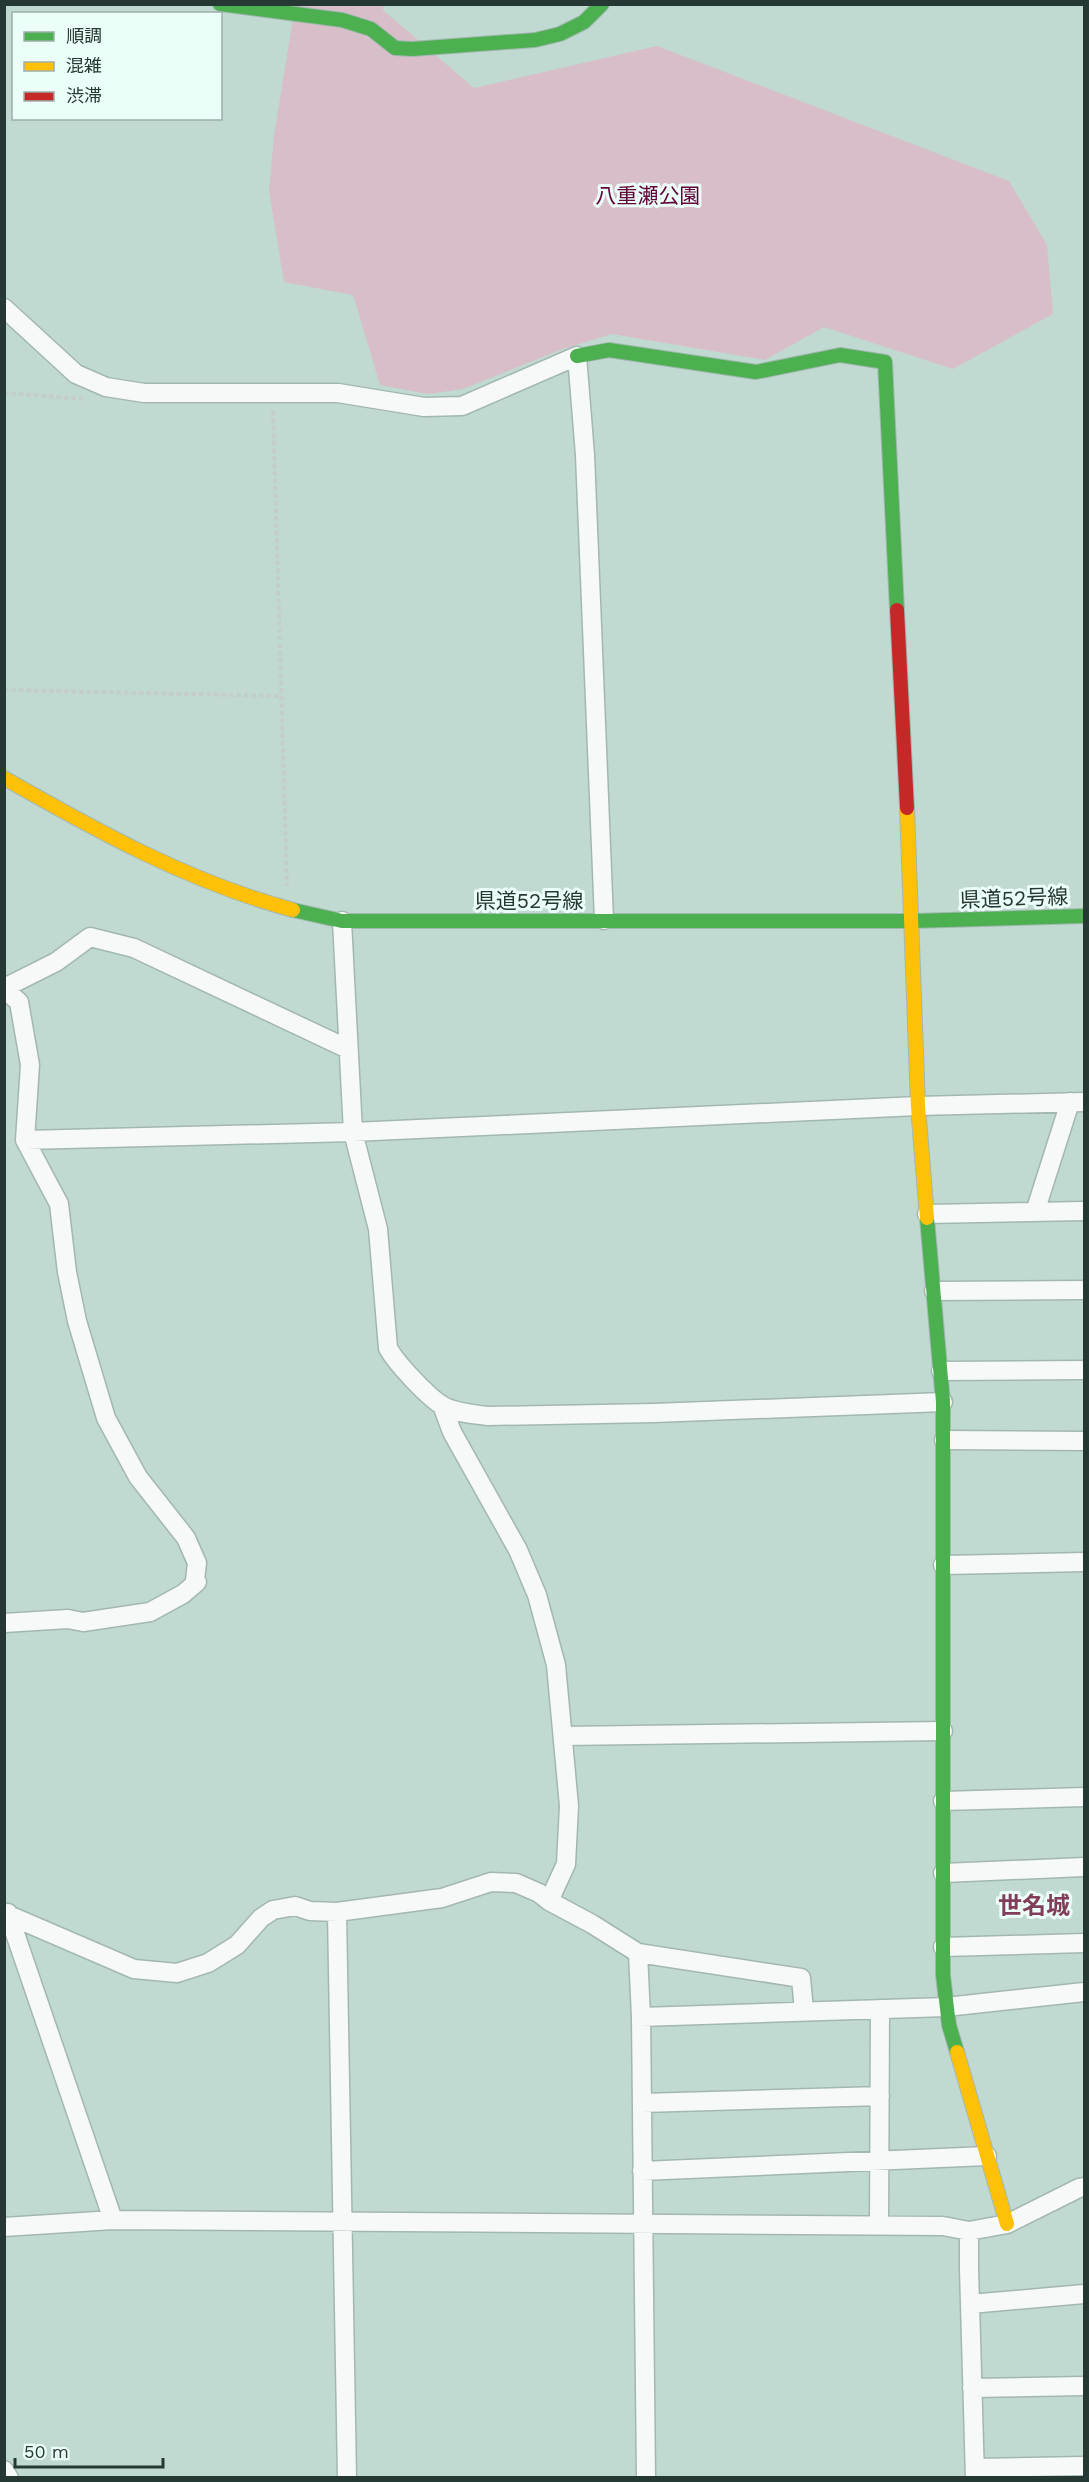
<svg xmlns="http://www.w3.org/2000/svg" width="1089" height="2482" font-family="'Work Sans','Noto Sans JP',sans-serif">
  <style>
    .green { fill: #d7bec8 }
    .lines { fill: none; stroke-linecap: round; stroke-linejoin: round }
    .street-casing { stroke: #a3b7b1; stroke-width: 21 }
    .fast-casing { stroke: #a3b7b1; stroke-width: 16 }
    .slow-casing { stroke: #a3b7b1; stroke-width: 16 }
    .jam-casing { stroke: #a3b7b1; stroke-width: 16 }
    .path { stroke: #c5cdca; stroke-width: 4; stroke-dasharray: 4.5 3; stroke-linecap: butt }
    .street { stroke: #f6f9f8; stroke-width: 18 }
    .fast { stroke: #4caf50; stroke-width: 14 }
    .slow { stroke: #ffc107; stroke-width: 14 }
    .jam { stroke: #c62828; stroke-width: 14 }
    .labels { text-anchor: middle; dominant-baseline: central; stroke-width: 6; stroke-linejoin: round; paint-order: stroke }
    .park-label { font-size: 21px; fill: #620338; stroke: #ecfef8 }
    .street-label { font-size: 21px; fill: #263833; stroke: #ecfef8 }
    .quarter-label { font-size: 24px; font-weight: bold; fill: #813d5a; stroke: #ecfef8 }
  </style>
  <rect width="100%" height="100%" fill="#c0dad2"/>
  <path class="green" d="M384,4L383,10L474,88L657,46L1009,181L1047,245L1053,314L953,369L824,327L765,360L612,334L563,349L463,389L428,394L380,385L353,295L284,282L269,191L274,136L295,5Z"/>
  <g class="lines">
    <g class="street-casing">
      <path id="street" d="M4,308L76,374L106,387L144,393H338L424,407L462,406L577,356L585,455L604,920
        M342,921L353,1132L378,1229L388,1348C396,1363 428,1397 443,1406C456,1413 473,1414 488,1416L654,1413L943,1402
        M4,988L56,962L90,937L134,948L348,1049
        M4,989L19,1002L30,1065L25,1140L59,1204L67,1272L77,1321L106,1418L138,1477L186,1538L197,1563L195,1580L197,1582L183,1594L150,1612L83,1622L68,1619L4,1623
        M25,1140L353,1132L918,1106L1084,1102
        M1035,1212L1070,1102
        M927,1214L1084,1211
        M934,1291L1084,1290
        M941,1371L1084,1370
        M442,1405L452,1432L518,1550L537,1595L556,1665L569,1806L566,1864L549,1901
        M944,1440L1084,1441
        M943,1565L1084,1562
        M563,1736L943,1731
        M943,1801L1084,1797
        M943,1873L1084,1867
        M337,1912L347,2478
        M4,1913L134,1969L177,1973L208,1963L237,1945L261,1918L273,1910L295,1906L310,1911L337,1912L442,1898L491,1882L516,1883L539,1893L549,1901L592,1924L638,1953L641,2017L646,2478
        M8,1913L113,2220
        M943,1947L1084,1943
        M638,1953L801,1978L804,2011
        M641,2017L946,2007L1084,1992
        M642,2103L880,2096
        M642,2171L987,2156
        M879,2225L880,2009
        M4,2227L113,2220L943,2226L969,2231L1007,2224L1079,2188L1084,2187
        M969,2231V2269L975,2478
        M970,2304L1084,2294
        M972,2388L1084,2386
        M975,2468L1084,2466
        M4,2470L9,2478"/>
    </g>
    <g class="fast-casing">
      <path id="fast" d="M220,4L342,20L371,29L395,48L412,49L535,40L560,34L584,22L602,4
        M577,356L609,350L756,372L840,355L885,362L897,610
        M293,910L342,921H912L1084,916
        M927,1218L943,1402V1975L949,2025L957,2052"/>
    </g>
    <g class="slow-casing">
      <path id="slow" d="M4,778C97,831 189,882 293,910
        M907,808L918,1106L927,1218
        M957,2052L1007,2224"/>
    </g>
    <g class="jam-casing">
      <path id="jam" d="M897,610L907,808"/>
    </g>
    <path class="path" d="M4,393L84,399
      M273,411L287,886
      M4,690L282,696"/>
    <use href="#street" class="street"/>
    <use href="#fast" class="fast"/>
    <use href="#slow" class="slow"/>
    <use href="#jam" class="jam"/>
  </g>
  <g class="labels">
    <g class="park-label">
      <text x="648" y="195">八重瀬公園</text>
    </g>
    <g class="street-label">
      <text transform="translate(1014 898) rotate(-2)">県道52号線</text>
      <text x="529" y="900">県道52号線</text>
    </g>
    <g class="quarter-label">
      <text x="1034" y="1906">世名城</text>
    </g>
  </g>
  <rect width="1089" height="2482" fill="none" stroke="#263833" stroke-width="12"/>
  <rect x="12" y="12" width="210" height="108" fill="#ecfef8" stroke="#9dafa9" stroke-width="1.5"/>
  <rect x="24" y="32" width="30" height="9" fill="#4caf50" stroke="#9dafa9" stroke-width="1.5"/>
  <text x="66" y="42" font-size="18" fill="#263833">順調</text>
  <rect x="24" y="62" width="30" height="9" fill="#ffc107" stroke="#9dafa9" stroke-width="1.5"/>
  <text x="66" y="72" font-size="18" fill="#263833">混雑</text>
  <rect x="24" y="92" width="30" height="9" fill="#c62828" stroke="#9dafa9" stroke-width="1.5"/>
  <text x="66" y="102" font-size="18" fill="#263833">渋滞</text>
  <path d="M15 2458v9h148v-9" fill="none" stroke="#263833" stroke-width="3"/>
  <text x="24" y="2458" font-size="18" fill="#263833" stroke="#ecfef8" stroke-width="4.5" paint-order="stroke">50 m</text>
</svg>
